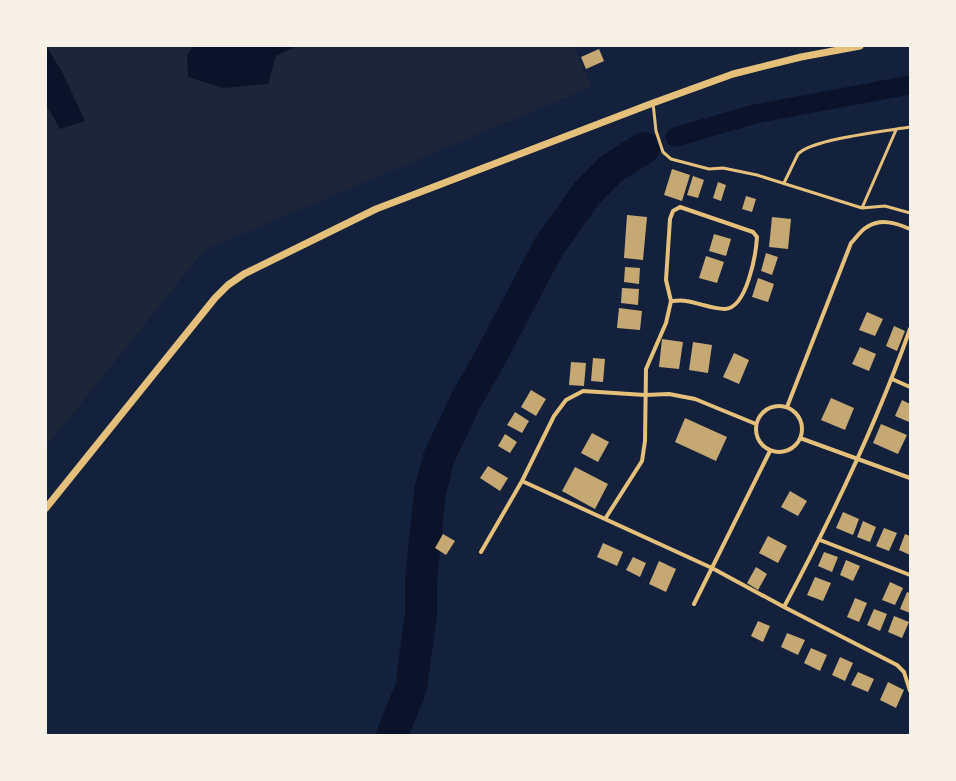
<svg xmlns="http://www.w3.org/2000/svg" width="956" height="781" font-family="'DM Sans',sans-serif">
  <style>
    .green { fill: #1d2539 }
    .water { fill: #0b132b }
    .lines { fill: none; stroke-linecap: round; stroke-linejoin: round }
    .canal { stroke: #0b132b; stroke-width: 19 }
    .river { stroke: #0b132b; stroke-width: 32 }
    .building { fill: #c6a872 }
    .service { stroke: #e5c07b; stroke-width: 3 }
    .minor { stroke: #e5c07b; stroke-width: 4 }
    .tertiary { stroke: #e5c07b; stroke-width: 7 }
  </style>
  <rect width="100%" height="100%" fill="#14213d"/>
  <path class="green" d="M47,46H193L187,56H276L297,46H574L591,87L204,250L46,447V104L60,129L84,121L62,72Z"/>
  <path class="water" d="M46,46L62,72L85,121L60,129L46,104Z
    M193,46H297L276,56L268,84L223,88L188,77L187,56Z"/>
  <g class="lines">
    <path class="canal" d="M675,137L755,114L910,85"/>
    <path class="river" d="M392,735L411,688L421,614V579L430,492L439,457L466,400L489,360L548,248L587,193L611,169L644,148"/>
  </g>
  <path class="building" d="M599,49L604,61L586,69L581,57Z
    M672,169L690,175L682,201L664,195Z
    M693,176L704,180L698,198L687,195Z
    M718,182L726,185L721,201L713,198Z
    M746,196L756,199L752,212L742,209Z
    M627,215L647,217L643,260L624,258Z
    M772,217L791,219L788,249L769,247Z
    M714,234L731,239L726,256L709,251Z
    M766,253L778,257L772,275L761,271Z
    M706,256L724,262L717,283L699,278Z
    M625,267L640,268L639,284L624,282Z
    M758,278L774,284L768,302L752,297Z
    M622,288L639,289L638,305L621,303Z
    M619,308L642,311L640,330L617,328Z
    M867,312L883,319L875,336L859,330Z
    M894,326L905,331L897,351L886,346Z
    M662,339L683,342L679,369L659,367Z
    M693,342L712,345L708,373L689,370Z
    M860,347L876,354L869,371L852,364Z
    M734,353L749,360L739,384L723,377Z
    M593,358L605,359L603,382L591,381Z
    M571,362L586,363L584,386L569,385Z
    M531,390L546,399L536,416L521,407Z
    M831,398L854,408L845,430L821,420Z
    M902,400L910,404L909,422L895,416Z
    M515,412L529,421L522,433L507,425Z
    M685,418L727,437L716,461L675,442Z
    M881,424L907,435L898,454L873,443Z
    M592,433L609,442L598,462L581,453Z
    M505,434L517,442L510,453L498,446Z
    M488,466L508,478L500,491L480,478Z
    M575,467L608,484L595,509L562,491Z
    M790,491L807,501L798,516L781,507Z
    M843,512L859,519L853,535L836,528Z
    M863,521L876,527L870,542L857,537Z
    M884,528L897,533L889,551L876,546Z
    M443,534L455,541L446,555L435,548Z
    M905,534L910,536V555L899,550Z
    M768,536L787,546L778,563L759,553Z
    M603,543L623,552L617,566L597,557Z
    M824,552L838,557L832,572L818,566Z
    M633,557L646,563L640,577L626,570Z
    M846,560L860,566L853,581L840,575Z
    M659,561L676,569L666,592L649,584Z
    M756,567L767,574L758,590L747,583Z
    M815,577L831,583L823,601L807,595Z
    M890,582L903,588L895,605L882,600Z
    M907,592L910,593V613L900,609Z
    M855,598L867,603L859,622L847,617Z
    M874,609L887,614L880,631L867,625Z
    M894,616L909,622L902,638L888,632Z
    M758,621L770,626L763,642L751,636Z
    M787,633L805,640L798,655L781,647Z
    M811,648L827,655L820,671L804,663Z
    M840,657L853,663L845,681L832,675Z
    M858,672L874,679L868,692L851,685Z
    M888,682L904,690L896,708L880,700Z"/>
  <g class="lines">
    <path class="service" d="M653,103L656,131L663,152L671,159L709,169L723,168L757,175L862,208L885,206L910,213
      M784,183L798,154C812,139 886,131 910,127
      M862,208L896,130"/>
    <path class="minor" d="M892,379L910,387
      M756 429a23 23 0 1 1 46 0a23 23 0 1 1-46 0Z
      M787,407L851,243C856,238 861,230 867,227C881,218 896,223 910,229
      M800,438L910,478
      M522,481L712,568L784,607L897,665L904,672L910,691
      M605,519L642,461L645,441L646,369L666,323L671,301L666,280L670,219L673,211L680,207L753,232L757,237C756,254 747,308 725,309C712,309 699,303 686,301C681,300 676,301 671,301
      M820,540L910,575
      M481,552L522,481L554,416L566,400L583,391L645,395L669,394L695,399L756,424
      M694,604L770,451
      M784,607C832,517 876,425 910,329"/>
    <path class="tertiary" d="M46,508L215,298L228,285L244,274L376,209L653,103L733,74L801,57L860,46"/>
  </g>
  <rect width="956" height="781" fill="none" stroke="#f6f1e7" stroke-width="94"/>
</svg>
